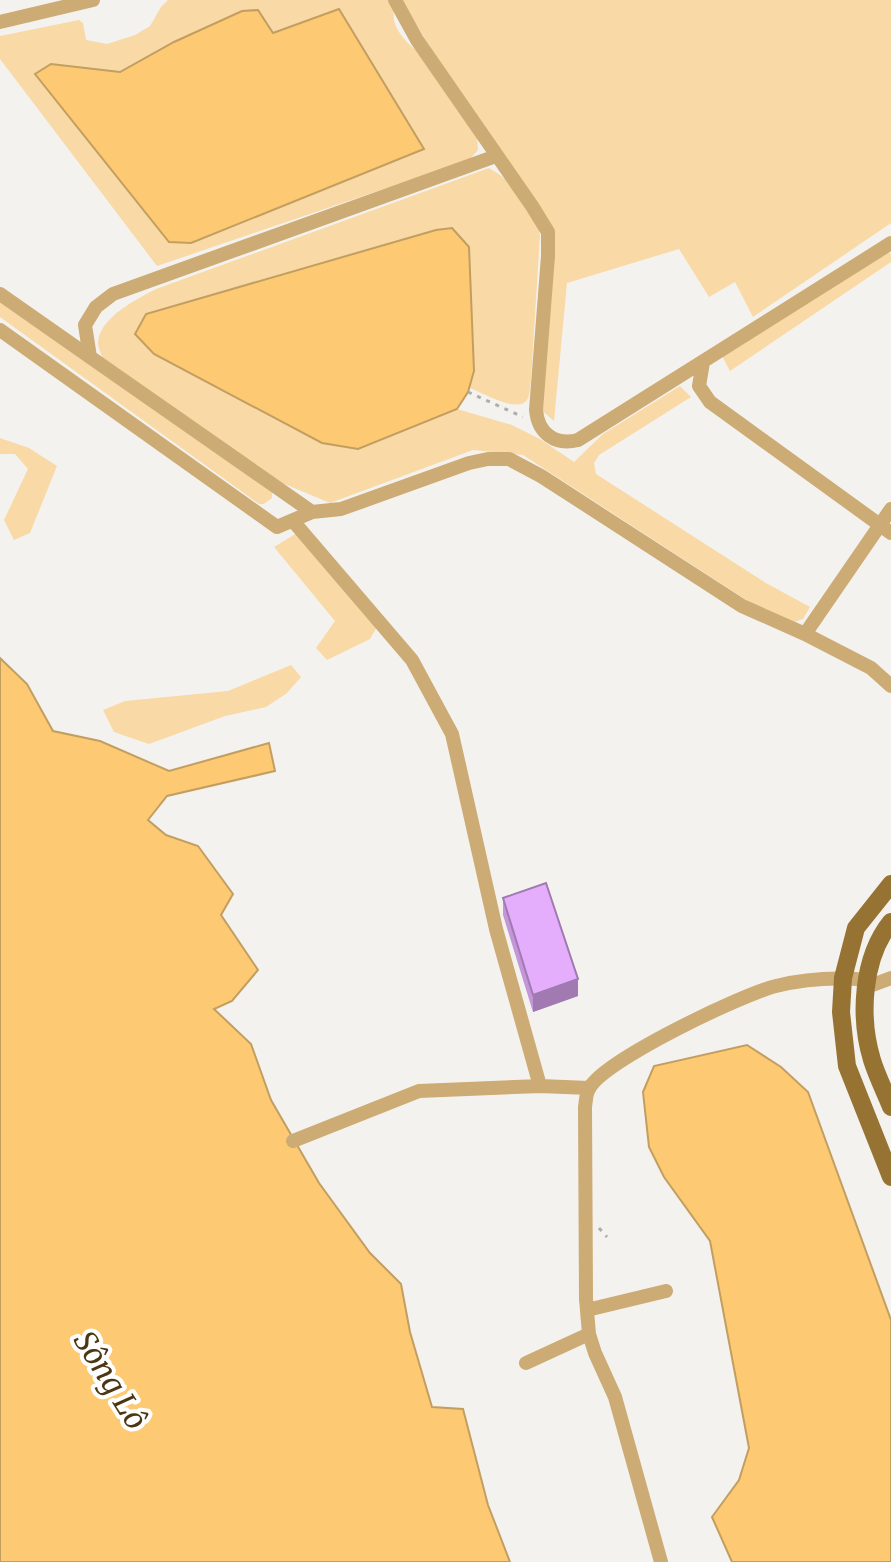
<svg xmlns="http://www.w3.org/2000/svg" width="891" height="1562" font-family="Merriweather,serif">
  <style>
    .green { fill: #f9d9a6; fill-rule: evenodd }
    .water { fill: #fdca73; stroke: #c29e61; stroke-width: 2 }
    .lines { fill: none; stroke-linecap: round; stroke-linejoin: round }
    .path { stroke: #afaeab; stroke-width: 3; stroke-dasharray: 4 6; stroke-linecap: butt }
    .minor { stroke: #ccab74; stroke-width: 14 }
    .major { stroke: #967333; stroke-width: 18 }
    .wall { fill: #c496d9 }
    .shaded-wall { fill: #a07ab0 }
    .building { fill: #e4aefc; stroke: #a07ab0; stroke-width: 2 }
    .labels { text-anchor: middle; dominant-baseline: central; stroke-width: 8; stroke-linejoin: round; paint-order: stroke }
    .water-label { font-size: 30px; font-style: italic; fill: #4b3711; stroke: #fff }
  </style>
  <rect width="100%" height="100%" fill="#f4f2ee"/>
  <path class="green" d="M168,0H390C395,8 393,11 394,20C396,31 410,48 420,52L477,137L478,150L469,160L157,266L0,59V36L79,20L83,23L86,40L107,44L135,35L150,26L161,7ZM242,11L424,149L191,242H169L51,64L120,72L174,42Z
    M401,0H891V223L753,317L735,282L709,297L679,249L567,283L554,421L540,409L555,244L549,224L459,94Z
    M489,168C512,180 535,210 540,235L531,380C530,385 530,396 527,400C518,414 481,392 470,388L474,371L469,247L452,228L436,230L146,314L135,334L154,354L321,443L358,449L457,409L512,425L540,439L574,462L603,434L680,386L691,397L599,455L594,463L596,474L766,583L810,607L803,619L794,622L751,603L523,455L473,450L330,503L275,480L103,361C102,355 98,348 98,342C100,317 137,299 156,289Z
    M887,251L891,254V262L730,371L722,356Z
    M0,302L272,491V498L264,504H259L0,317Z
    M0,438L29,448L57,466L30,533L14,540L4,520L28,469L15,454H0Z
    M297,533L377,627L370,639L327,660L316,648L335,621L274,547Z
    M291,665L301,677L287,693L266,707L225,716L149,744L114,732L103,710L125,701L228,691Z"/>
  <path class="water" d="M339,9L424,149L191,243L169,242L35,74L51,64L120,72L174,42L242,11L258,10L273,33Z
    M452,228L469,247L474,371L468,392L457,409L358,449L322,443L154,354L135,334L146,314L436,230Z
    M0,658L27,684L53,731L100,741L169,771L269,743L275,771L167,796L148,820L166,835L198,846L233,894L221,915L258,970L232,1001L214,1009L251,1044L271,1100L319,1183L370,1253L401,1284L410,1332L432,1407L463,1409L488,1505L510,1562H0Z
    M747,1045L781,1067L808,1092L891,1320V1562H732L712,1517L739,1480L749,1448L710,1241L664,1177L649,1147L643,1092L654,1066Z"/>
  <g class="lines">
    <path class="path" d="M468,392L523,417
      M599,1228L607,1237"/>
    <path class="minor" d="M395,0L417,40L532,206L548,232V256L536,410C538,433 555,446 578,440L891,243
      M0,22L93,0
      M0,294L90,357
      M0,330L277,527L312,512L341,509L469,463L488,459H509L541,476L742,606L805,634L871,668L891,686
      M703,362L699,386L710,402L891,533
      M312,512L90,357L85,325L96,307L113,294L496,156
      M293,521L412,660L452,734L496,929L540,1086
      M805,634L891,509
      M867,987L891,978
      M293,1141L419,1091L540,1086L589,1088
      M587,1310L666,1291
      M526,1363L589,1334
      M661,1562L615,1397L595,1353L589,1334L586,1299L585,1107C586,1101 586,1093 589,1089C602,1061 743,994 776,986C805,979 837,977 867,980"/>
    <path class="major" d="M891,884L856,928L843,978L841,1012L847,1066L891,1177
      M891,922C862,958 859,1017 872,1060C877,1076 885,1092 891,1107"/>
  </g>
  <path class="wall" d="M503,898L578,996L533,1012L503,915Z"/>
  <path class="shaded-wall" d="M578,979V996L533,1012V995Z"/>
  <path class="building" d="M546,883L578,979L533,995L503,898Z"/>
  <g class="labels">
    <g class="water-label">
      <text transform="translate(111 1380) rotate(58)">Sông Lô</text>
    </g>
  </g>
</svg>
